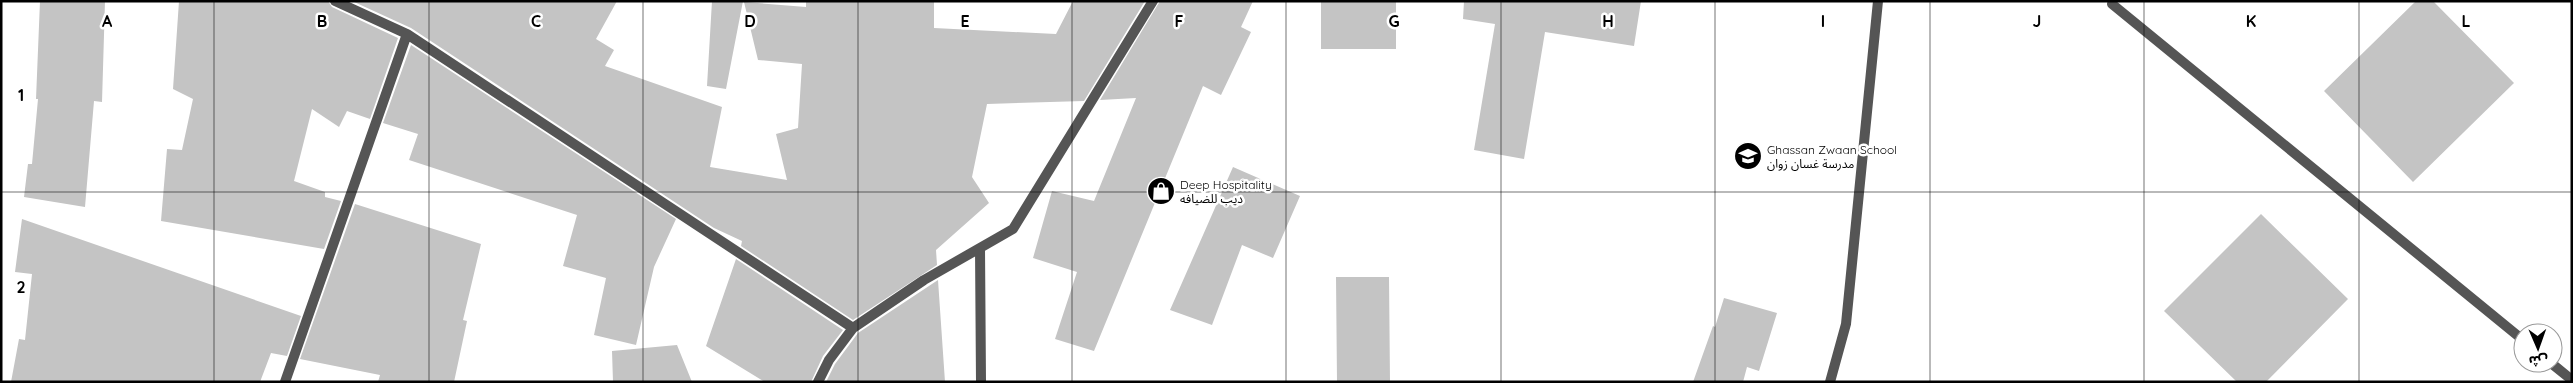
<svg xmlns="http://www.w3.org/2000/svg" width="2573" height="383" font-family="Quicksand,'Noto Sans Arabic',sans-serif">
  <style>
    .building { fill: #c4c4c4 }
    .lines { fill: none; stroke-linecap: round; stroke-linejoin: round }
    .minor { stroke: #555; stroke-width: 10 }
    .grid { fill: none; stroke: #000; stroke-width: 1; stroke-opacity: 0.55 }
    .labels { text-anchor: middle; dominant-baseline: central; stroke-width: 5; stroke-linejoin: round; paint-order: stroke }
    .poi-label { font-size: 12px; fill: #000; stroke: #fff; text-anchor: start }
    .grid-label { font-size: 16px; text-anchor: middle; font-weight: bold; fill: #000; stroke: #fff; stroke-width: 5; stroke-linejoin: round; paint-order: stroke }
  </style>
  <rect width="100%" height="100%" fill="#fff"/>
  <path class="building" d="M40,1H105L102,102L94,101L85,207L24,197L28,164H32L38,99H36Z
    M179,1H328L332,7L398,38L370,119L347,111L339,127L312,109L294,181L325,192V197L341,201L324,249L161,221L167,149L182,150L193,99L173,89Z
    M352,1H617L596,39L614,50L605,66L722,107L710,167L787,180L776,134L798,128L802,64L758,60L744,2L806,7V1H934V28L1056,34L1073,1H1145L1084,101L987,104L972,177L989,203L936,250L937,265L853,320L741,246L742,241L714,228L411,28Z
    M712,1H743L726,89L707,86Z
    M1160,1H1253L1241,27L1251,32L1221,95L1203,86L1094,351L1055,339L1077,272L1033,258L1052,191L1094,201L1136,98L1100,100Z
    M1321,1H1396V49H1321Z
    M1464,1H1641L1634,46L1545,32L1524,159L1474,150L1495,24L1463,19Z
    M2416,1H2433L2514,83L2413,182L2324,91Z
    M411,45L676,219L654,267L636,345L594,335L606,278L563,266L577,215L409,160L418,134L383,123Z
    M1233,167L1300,196L1273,258L1242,245L1212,325L1170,310Z
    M355,204L481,244L463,320L467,321L454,382H378L380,375L300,359Z
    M2261,214L2348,299L2266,382H2237L2164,311Z
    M22,219L301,316L287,356L271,353L260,382H11L19,339L25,340L32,274L15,272Z
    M736,259L843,330L823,356L811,382H765L706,346Z
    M1336,277H1389L1390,382H1337Z
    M938,280L945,382H826L835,364L858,333Z
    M1724,298L1777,313L1759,371L1747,367L1743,382H1693L1713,326L1715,327Z
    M677,345L692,382H613L612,351Z"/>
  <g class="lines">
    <path class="minor" d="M335,1L407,34L853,328
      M2112,4L2523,340
      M980,248L981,382
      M2551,363L2572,380
      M285,382L407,34
      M818,382L829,360L853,328L924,280L1013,229L1153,1
      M1830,382L1846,324L1878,1"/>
  </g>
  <path class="grid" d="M214,1V382M429,1V382M643,1V382M858,1V382M1072,1V382M1286,1V382M1501,1V382M1715,1V382M1930,1V382M2144,1V382M2359,1V382M1,192H2572"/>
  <defs>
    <g id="school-disc" transform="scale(1.4375)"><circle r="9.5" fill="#000" stroke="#fff"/><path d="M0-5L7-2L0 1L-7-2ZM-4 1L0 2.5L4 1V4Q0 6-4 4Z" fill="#fff"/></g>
    <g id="shop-disc" transform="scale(1.4375)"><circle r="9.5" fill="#000" stroke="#fff"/><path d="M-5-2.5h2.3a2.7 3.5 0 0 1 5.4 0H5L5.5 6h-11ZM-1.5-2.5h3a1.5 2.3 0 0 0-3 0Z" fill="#fff"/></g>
  </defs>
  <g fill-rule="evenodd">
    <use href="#school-disc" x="1748" y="156"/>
    <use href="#shop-disc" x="1161" y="191"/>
  </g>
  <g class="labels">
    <g class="poi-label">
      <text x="1767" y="149">Ghassan Zwaan School<tspan x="1767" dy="14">مدرسة غسان زوان</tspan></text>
      <text x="1180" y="184">Deep Hospitality<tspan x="1180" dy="14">ديب للضيافه</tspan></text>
    </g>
  </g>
  <g class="grid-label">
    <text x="107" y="27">A</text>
    <text x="322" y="27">B</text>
    <text x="536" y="27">C</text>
    <text x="750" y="27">D</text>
    <text x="965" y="27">E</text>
    <text x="1179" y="27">F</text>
    <text x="1394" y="27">G</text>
    <text x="1608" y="27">H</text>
    <text x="1823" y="27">I</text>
    <text x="2037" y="27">J</text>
    <text x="2251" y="27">K</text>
    <text x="2466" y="27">L</text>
    <text x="21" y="101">1</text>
    <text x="21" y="293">2</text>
  </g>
  <rect width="2573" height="383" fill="none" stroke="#000000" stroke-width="5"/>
  <g transform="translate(2538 348) rotate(178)"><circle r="24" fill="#ffffff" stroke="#999999"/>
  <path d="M0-4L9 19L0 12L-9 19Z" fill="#000000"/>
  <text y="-8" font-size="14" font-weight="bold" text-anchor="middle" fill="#000000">ش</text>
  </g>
</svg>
